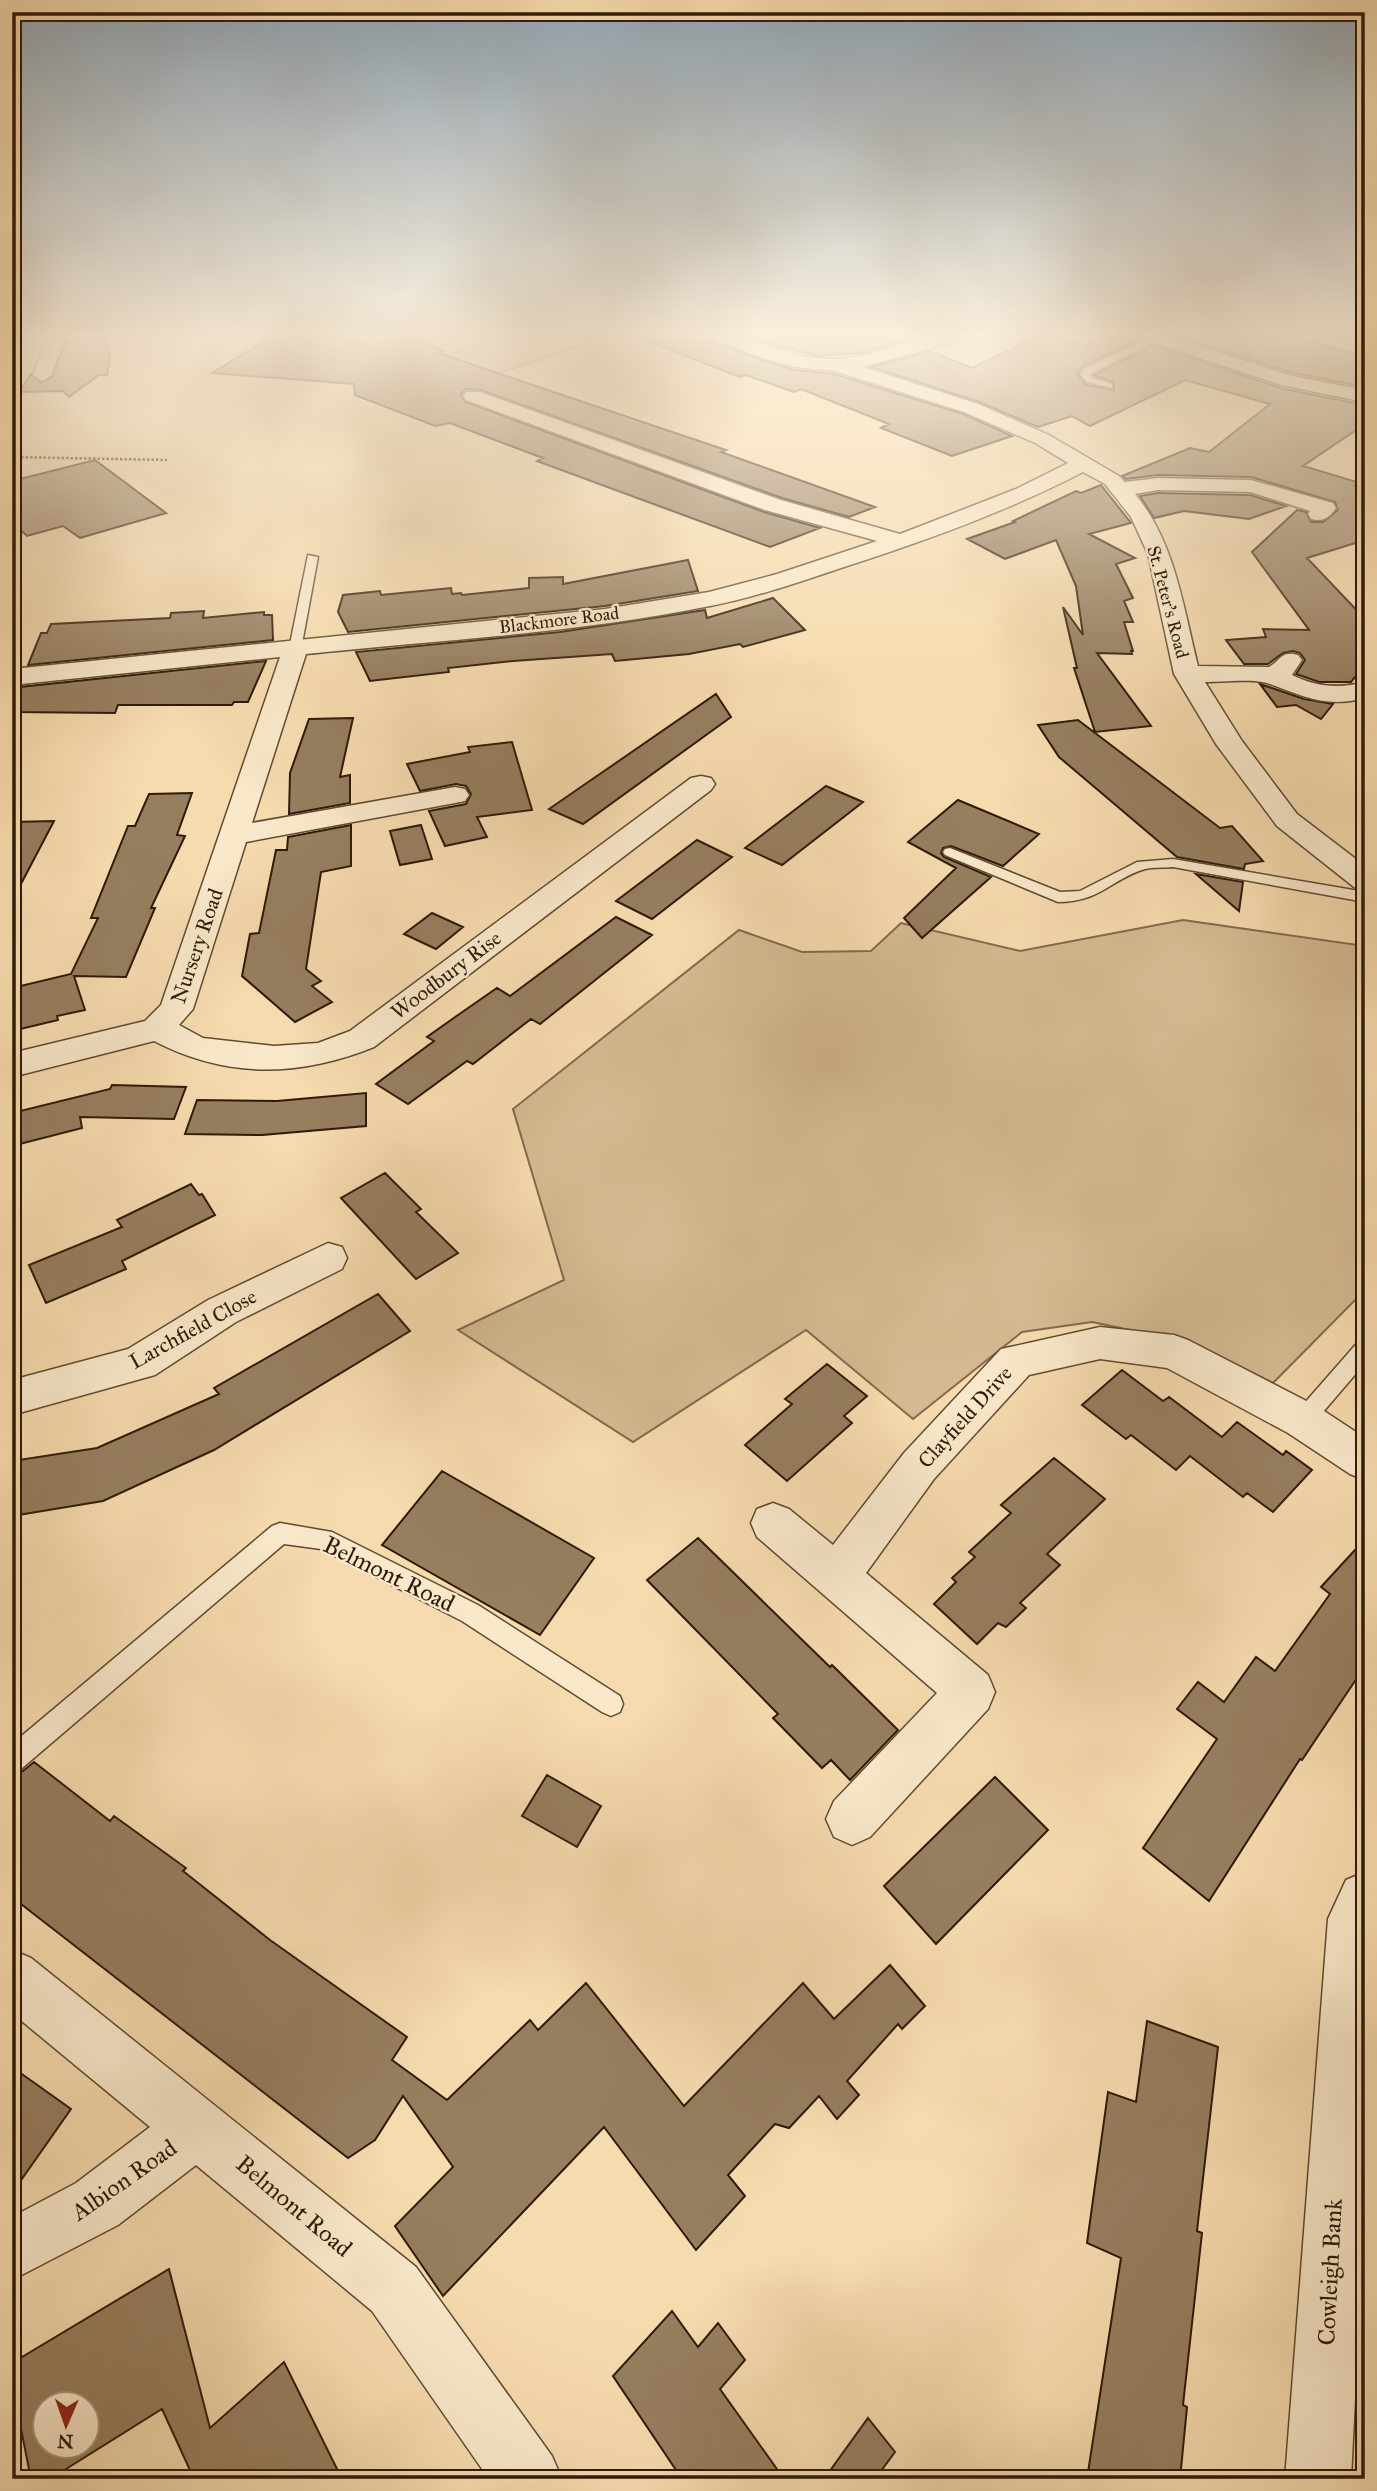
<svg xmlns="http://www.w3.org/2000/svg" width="1377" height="2491" font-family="'IM FELL Great Primer',serif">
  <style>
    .green { fill: #d4ba92; stroke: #816a4e; stroke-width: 2 }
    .building { fill: #967e5f; stroke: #2e1a0a; stroke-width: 2; fill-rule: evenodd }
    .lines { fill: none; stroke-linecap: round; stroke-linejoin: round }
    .service-casing { stroke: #604a33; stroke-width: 3 }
    .minor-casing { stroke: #604a33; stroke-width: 3 }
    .secondary-casing { stroke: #2e1a0a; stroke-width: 3 }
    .path { stroke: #2e1a0a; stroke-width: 2.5; stroke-dasharray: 2.5 2; stroke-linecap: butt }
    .service { fill: #f9e8ca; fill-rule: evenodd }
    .minor { fill: #f9e8ca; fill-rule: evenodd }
    .secondary { fill: #f9e8ca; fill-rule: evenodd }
    .labels { text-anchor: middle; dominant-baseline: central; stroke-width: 5; stroke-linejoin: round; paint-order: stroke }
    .far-street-label { font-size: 18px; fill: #2e1a0a; stroke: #f9e8ca }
    .street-label { font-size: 21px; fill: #2e1a0a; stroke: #f9e8ca }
    .near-street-label { font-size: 24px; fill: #2e1a0a; stroke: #f9e8ca }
  </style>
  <rect width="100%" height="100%" fill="#f6dbae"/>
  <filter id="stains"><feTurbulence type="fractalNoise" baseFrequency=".00286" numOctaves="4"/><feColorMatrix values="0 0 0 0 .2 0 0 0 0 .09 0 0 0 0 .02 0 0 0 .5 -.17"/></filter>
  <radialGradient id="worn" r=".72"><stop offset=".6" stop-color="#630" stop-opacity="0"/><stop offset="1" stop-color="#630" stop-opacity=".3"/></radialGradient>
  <path class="green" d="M513,334H541L574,348L461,386L416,364Z
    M1183,920L1365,946V1296L1360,1295L1273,1383L1159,1336L1092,1322L1022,1332L913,1419L806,1330L633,1442L458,1330L564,1280L513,1109L739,930L802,952L871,951L901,923L1020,951Z"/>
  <path class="building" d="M276,334H401L444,351L438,353L726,450L721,452L875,507L849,517L782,498L481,390L466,389L461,394L465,402L764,512L820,528L770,547L537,461L543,458L450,423L435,426L355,395L354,384L212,373Z
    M639,334H702L707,340L768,362L795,370L834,374L963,414L1012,436L952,456L881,428L889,424L801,389L794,392L746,375L740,377L639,338Z
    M732,334H897L898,339L902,341L861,353L818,356Z
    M1091,334H1133L1138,340L1083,366L1077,374L1086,385L1114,390V382L1094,375L1153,345L1280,388L1365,405V424L1303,466L1357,482L1355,486L1365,489V540L1307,558L1365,619V665L1351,682H1319L1296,674L1305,660L1300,653L1293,651L1283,653L1268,664H1244L1226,640L1266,637L1263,629L1309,630L1252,552L1297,510L1306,512L1311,522H1323L1338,510L1335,502L1251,477L1158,475L1126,479L1122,476L1190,448L1209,452L1270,404L1185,380L1090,426L1072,416L1038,427L979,402L872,367L930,351L972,368L1038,336L1047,339L1053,336L1089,346Z
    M1170,334H1282L1365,356V387L1293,373Z
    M103,337L110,356L107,375H99L69,397L63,391L19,392L31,374L41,383L52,377L66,342Z
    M95,460L166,513L80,538L63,526L27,536L12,522V481Z
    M1101,485L1131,523L1089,534L1135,558L1116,564L1133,598L1124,601L1133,622H1124L1133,651H1131L1132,654L1097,653L1151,726L1095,732L1074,668H1077L1063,607L1083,635L1076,586L1056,540L1005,559L967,539L1015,522L1013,521L1076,491L1081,493Z
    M1158,493L1250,495L1286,506L1249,519L1184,511L1154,518L1140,496Z
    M688,560L698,591L605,606L348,632L338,612L343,595L380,591L381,595L451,588L452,594L461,593L462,595L529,588V578L563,577V584Z
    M773,598L805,630L743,647L740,644L689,654L615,661L612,654L513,661L448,668L449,672L370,681L356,652L560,632L705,610L707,618Z
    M204,611L203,618L264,612V615H272L273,640L28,665L41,633H47L51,624L170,618L171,613Z
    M266,661L248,702H234L232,705H118L115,713L12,712L20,687Z
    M1260,684L1304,699L1333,704L1321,719L1296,705L1277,707Z
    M716,694L731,717L583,824L549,809Z
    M353,718L340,777L350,775V803L289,814L290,773L309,719Z
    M1078,720L1220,828L1232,826L1263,861L1245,864L1244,869L1177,857L1059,757L1038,725Z
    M512,742L532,810L477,817L487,837L445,846L429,811L466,804L471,794L466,786L456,784L420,791L407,764L470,752L468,747Z
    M826,786L863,802L782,865L745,848Z
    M192,793L177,835L185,836L151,908H155L126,977L74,976L85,1010L57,1016L58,1020L12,1031V988L71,974L98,918H91L128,826H135L149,794Z
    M958,800L1039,834L1003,866L951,846L943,848L941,853L944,857L991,877L922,938L904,918L956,868L908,842Z
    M54,821L12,901V822Z
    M351,825V866L321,872L306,969L321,981L312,986L332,1002L295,1022L242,976L250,934L259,933L276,850H287L288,837Z
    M421,825L432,859L400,865L390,831Z
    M697,840L732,857L652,919L616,901Z
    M1196,874L1243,882L1239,911Z
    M432,913L463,927L436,949L404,934Z
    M616,917L652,935L540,1024L531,1019L473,1064L467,1061L408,1104L376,1084L434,1041L427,1037L458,1015L497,988L510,996Z
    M112,1085L186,1087L174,1119L80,1117L82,1128L12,1146V1113L110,1089Z
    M366,1093V1126L262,1135L185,1134L197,1100L277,1101Z
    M385,1173L421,1209L416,1212L458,1253L416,1279L341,1198Z
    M191,1184L199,1195L202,1194L215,1215L122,1261L126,1269L46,1303L29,1265L122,1227L117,1220Z
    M378,1294L410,1331L214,1450L103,1501L12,1516V1461L97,1448L219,1394L214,1388Z
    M827,1364L867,1396L844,1416L852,1423L787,1481L745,1445L792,1404L785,1399Z
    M1122,1370L1163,1401L1169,1397L1222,1437L1237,1422L1283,1455L1286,1451L1312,1470L1273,1512L1247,1493L1243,1497L1190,1456L1176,1470L1131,1435L1126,1439L1082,1405Z
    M1054,1458L1105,1499L1047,1554L1060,1565L1020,1603L1026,1608L1006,1627L998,1623L977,1644L934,1604L956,1582L952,1578L975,1557L969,1552L1011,1513L1001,1505Z
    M442,1471L594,1558L540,1635L382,1545Z
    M698,1538L830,1667L832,1665L898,1730L850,1780L831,1760L822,1768L773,1718L778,1714L647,1580Z
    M1365,1539V1666L1302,1760L1300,1759L1209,1901L1143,1848L1217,1739L1177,1709L1198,1682L1224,1702L1256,1657L1275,1671L1330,1594L1321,1587Z
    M34,1762L110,1821L114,1816L186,1868L183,1871L270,1940L407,2037L392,2060L447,2100L530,2020L538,2030L586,1983L684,2106L803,1983L834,2019L890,1965L925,2006L902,2029L898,2024L847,2081L859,2095L837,2119L819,2096L789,2128L775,2124L728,2175L745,2196L696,2250L604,2127L443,2296L395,2226L453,2167L403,2096L375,2140L348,2158L12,1897V1774L23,1771Z
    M547,1775L601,1806L577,1847L522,1816Z
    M995,1777L1048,1830L936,1944L884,1886Z
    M1147,2021L1218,2047L1197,2231L1202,2233L1183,2405L1187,2407L1180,2479H1087L1121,2258L1087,2243L1108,2092L1136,2102Z
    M12,2067L71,2109L12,2193Z
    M169,2269L210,2428L284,2362L342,2479H194L162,2409L50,2479H31L12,2384V2363ZM46,2404H88V2446H46Z
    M672,2311L698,2347L718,2323L745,2360L720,2389L784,2479H682L613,2376Z
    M868,2418L895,2452L875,2479H824Z"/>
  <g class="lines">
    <g class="service-casing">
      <path id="service" d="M1157,334L1161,337L1160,339L1090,374L1093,378L1112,384V388L1087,382L1080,374L1085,368Z
        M308,555L318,557L301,649L295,653L289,649Z
        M950,848L1060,892L1080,891L1137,862L1173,859L1365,892V902L1173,867C1164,868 1154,867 1145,869C1111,879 1101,902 1058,902L945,855L943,852L945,849Z
        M1365,1340V1363L1311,1426L1303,1429L1295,1426L1292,1420L1295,1414L1358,1342Z
        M280,1523L332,1532L478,1605L620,1696L623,1704L620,1712L611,1716L602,1712L462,1621L321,1549L284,1544L21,1769L12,1772V1744L272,1526Z"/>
    </g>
    <g class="minor-casing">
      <path id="minor" d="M48,334H66L51,375L42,381L33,375Z
        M705,334C749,332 788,361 835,359C872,359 903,339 939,334C949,332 960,334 971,334L968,338L863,367L978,404L1049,435L1119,476L1125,482L1158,478L1251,480L1333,503L1336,508C1329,518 1323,522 1311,519L1308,514L1310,511L1250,492L1158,490L1135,494C1175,542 1183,606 1198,666L1269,667C1281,660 1281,650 1298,655L1302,660L1292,675C1316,687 1339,689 1365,682V698C1326,708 1305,697 1270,684C1256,678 1221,682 1205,682L1242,741L1297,814L1365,866V890L1354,887L1277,826L1216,744L1174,674L1148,554L1131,517L1105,484L1083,472C1008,511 928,540 847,566C802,581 757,597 710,606C578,633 440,640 306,654L252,823L455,787L465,789L469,795L465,801L455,803L246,842L193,1009L179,1025L203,1038L274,1046L318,1043L350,1031L691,778L701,776L711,778L715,784L711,790L374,1047C299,1077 227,1079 154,1041L12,1077V1053L145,1021L161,1005L280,657L12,685V669L605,609L709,592L777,574L877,541L765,510L466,400L463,396L466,392H480L781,500L900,534L1016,489L1068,463L1035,443L964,412L835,371L795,367L769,360L708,338Z
        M328,1243L342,1247L347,1258L342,1269L236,1322L155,1375L12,1415V1380L128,1349L208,1300Z
        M1100,1327L1174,1335L1188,1340L1318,1407L1365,1438V1480L1350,1474L1288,1433L1167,1368L1100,1359L1029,1375L934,1479L866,1573L988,1675L995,1692L988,1709L870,1837L852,1845L834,1837L826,1819L834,1801L937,1693L757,1537L751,1523L757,1509L773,1503L789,1509L833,1545L904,1453L1001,1349Z
        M1365,1872V2199L1351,2479H1285L1328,1919L1346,1880Z
        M12,1950L31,1958L416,2267L552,2456L562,2479H489L372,2311L196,2165L118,2225L12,2280V2217L76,2183L150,2127L12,2013Z"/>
    </g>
    <g class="secondary-casing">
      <path id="secondary" d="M1136,334H1162L1292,376L1365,390V402L1281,385L1139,338Z"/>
    </g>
    <path class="path" d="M12,457L167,460"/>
    <use href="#service" class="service"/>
    <use href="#minor" class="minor"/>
    <use href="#secondary" class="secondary"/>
  </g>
  <linearGradient id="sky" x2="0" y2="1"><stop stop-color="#92a9ba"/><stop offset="0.49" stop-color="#fbefdb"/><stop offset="1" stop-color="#fbefdb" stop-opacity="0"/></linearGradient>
  <rect width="1377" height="683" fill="url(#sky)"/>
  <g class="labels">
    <g class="far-street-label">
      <text transform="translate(1168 602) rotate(75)">St. Peter's Road</text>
      <text transform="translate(559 620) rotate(-7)">Blackmore Road</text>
    </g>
    <g class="street-label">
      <text transform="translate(197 946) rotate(-71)">Nursery Road</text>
      <text transform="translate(446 975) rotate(-37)">Woodbury Rise</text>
      <text transform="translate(193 1329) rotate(-29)">Larchfield Close</text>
      <text transform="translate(965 1417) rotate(-48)">Clayfield Drive</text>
    </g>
    <g class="near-street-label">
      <text transform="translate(389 1574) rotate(26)">Belmont Road</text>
      <text transform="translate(124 2180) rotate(-35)">Albion Road</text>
      <text transform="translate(294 2206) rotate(40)">Belmont Road</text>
      <text transform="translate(1330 2272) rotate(-87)">Cowleigh Bank</text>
    </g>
  </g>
  <rect width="1377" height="2491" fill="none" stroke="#f6dbae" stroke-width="42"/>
  <rect x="14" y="14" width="1349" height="2463" fill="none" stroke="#2e1a0a" stroke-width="3.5"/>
  <rect x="21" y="21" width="1335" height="2449" fill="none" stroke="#2e1a0a" stroke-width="2"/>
  <g transform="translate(66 2425) rotate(182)"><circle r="33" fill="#f9e8ca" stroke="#a8967d" stroke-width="2"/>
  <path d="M0-5L12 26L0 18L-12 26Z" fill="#8f2418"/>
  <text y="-10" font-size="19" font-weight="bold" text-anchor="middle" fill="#2e1a0a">N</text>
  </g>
  <rect width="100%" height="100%" filter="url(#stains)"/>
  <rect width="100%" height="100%" fill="url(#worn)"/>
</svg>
